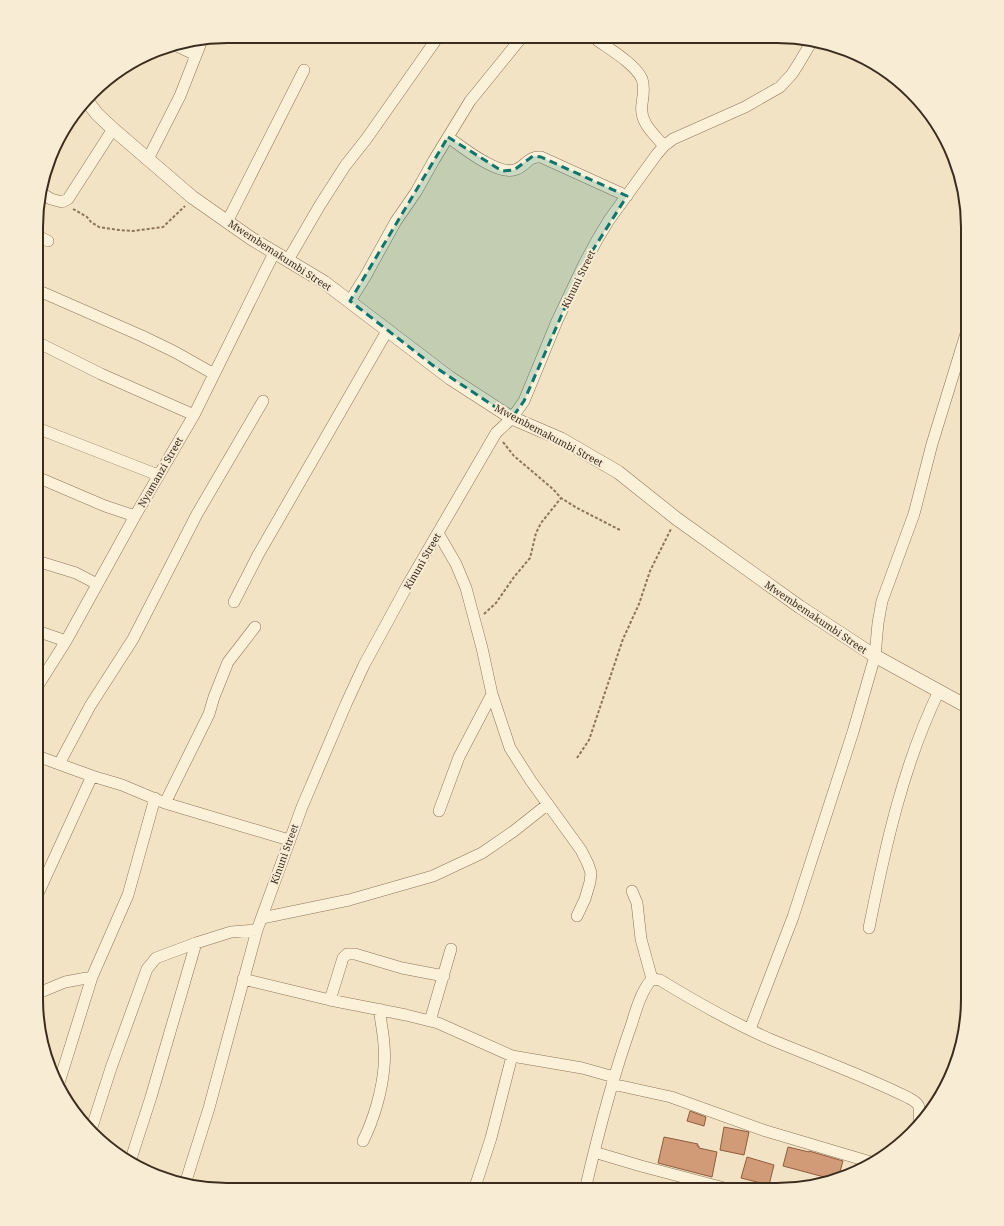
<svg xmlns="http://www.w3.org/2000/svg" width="1004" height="1226" font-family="'Noto Serif',serif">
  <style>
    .building { fill: #d29b77; stroke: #8e5c3d }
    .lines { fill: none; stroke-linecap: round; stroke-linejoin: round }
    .minor-casing { stroke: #8d7459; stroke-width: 12 }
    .tertiary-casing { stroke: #8d7459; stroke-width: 14 }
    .path { stroke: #8d7459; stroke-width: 2; stroke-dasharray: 3 2; stroke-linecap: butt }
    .minor { stroke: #fbf0d8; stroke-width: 11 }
    .tertiary { stroke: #fbf0d8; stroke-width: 13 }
    .marked { fill: #0f766e; fill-opacity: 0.2; stroke: #0f766e; stroke-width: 3; stroke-dasharray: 8 5; stroke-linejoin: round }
    .labels { text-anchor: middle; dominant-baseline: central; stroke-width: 4; stroke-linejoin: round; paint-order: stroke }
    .street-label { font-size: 10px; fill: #3c2c1e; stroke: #f8edd4 }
    .rim { fill: none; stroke: #3c2c1e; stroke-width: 2 }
  </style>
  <rect width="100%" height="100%" fill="#f1e3c4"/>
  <path class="building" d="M690,1111L706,1117L704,1126L687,1121Z
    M724,1127L749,1132L744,1155L720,1150Z
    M664,1137L698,1144L697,1146H699V1148L717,1152L712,1177L658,1163Z
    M788,1147L809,1152V1151L843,1161L839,1175L828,1178L783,1166Z
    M747,1157L774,1165L769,1185L741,1178Z
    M678,1183L703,1190H676Z"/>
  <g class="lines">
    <g class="minor-casing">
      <path id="minor" d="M597,40C611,50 635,64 642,79C645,87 643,96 642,104C639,122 653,133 664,146
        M175,45L196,55
        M448,137C462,147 497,175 514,170C526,167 527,156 541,157L627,196
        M148,159L180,96L202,40
        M41,193L51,199L62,202L68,199L113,129
        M227,222L304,70
        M38,236L48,241
        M288,260L320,205L345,166L367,138L438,37
        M37,290L142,336L175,352L214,374
        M350,301L365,277L396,221L416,192L434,160L470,101L522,37
        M37,342L101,374L194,415
        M37,428L158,475
        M37,477L105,506L135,516
        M438,533L456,564L466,588L482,648L492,694L510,748L531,781L581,850L588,864L591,873L590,882L585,899L577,916
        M37,561L76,573L97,584
        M234,602L258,555L387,331
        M37,631L66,641
        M37,687L66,641L135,516L194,415L274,253
        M37,756L92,776L122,785L165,803L289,840
        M59,764L90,706L133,639L197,514L263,401
        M165,803L209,714L214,697L228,662L255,627
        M439,811L459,757L492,694
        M632,891L637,903L641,939L652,979
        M36,898L92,776
        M262,918L349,900L433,876L482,853L514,831L548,804
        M869,928C885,848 903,765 939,691
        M243,979L330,1000L406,1015L438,1023L512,1056L582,1068L614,1077
        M36,994L65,982L92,977
        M330,1000L343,958L347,954H355L402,968L444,976
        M430,1021L451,949
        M750,1029L793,917L853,732L875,656L878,623L882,601L914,514L932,444L968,327
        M612,1084L671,1097L766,1131L874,1163
        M58,1086L92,977L128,895L155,798
        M92,1127L111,1068L147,969L156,958L196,943L231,932L257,930
        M363,1141C374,1119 382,1091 384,1067C386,1048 382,1028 379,1009
        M594,1152L641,1166L732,1190
        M130,1162L151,1097L196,943
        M185,1184L209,1108L257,930L302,807L346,704L364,665L407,586L496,433L512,418L524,401L557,321L584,264L597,240L609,220L657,154L664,146L673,139L745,107L780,87L792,74L799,63L812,41
        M474,1190L491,1138L512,1056
        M585,1190C598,1134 612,1079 631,1026C636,1010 641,991 652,979L660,980C696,1002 733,1023 772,1040C818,1059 865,1076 909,1098C922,1105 919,1107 919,1121"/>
    </g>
    <g class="tertiary-casing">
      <path id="tertiary" d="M87,101L97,114L113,129L192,197L252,239L324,282L450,378L512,418L561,439L618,472L677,519L800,607L875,656L968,707"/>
    </g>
    <path class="path" d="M73,209L87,217L91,222L99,227L119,230L133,231L163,227L185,206
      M503,442L514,456L553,489L561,498L577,508L620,530
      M484,614L496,603L514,577L530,558L536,533L541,523L561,498
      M577,758L589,740L623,639L639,604L650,571L671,529"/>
    <use href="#minor" class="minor"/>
    <use href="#tertiary" class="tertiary"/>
  </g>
  <path class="marked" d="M448,137L502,171L514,170L533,156L541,157L627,196L584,264L524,401L512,418L435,367L350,301Z"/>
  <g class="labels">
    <g class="street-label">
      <text transform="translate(280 255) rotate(33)">Mwembemakumbi Street</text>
      <text transform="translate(578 279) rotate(-64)">Kinuni Street</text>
      <text transform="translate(549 435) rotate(28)">Mwembemakumbi Street</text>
      <text transform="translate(160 472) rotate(-60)">Nyamanzi Street</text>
      <text transform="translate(422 561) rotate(-60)">Kinuni Street</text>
      <text transform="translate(816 617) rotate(34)">Mwembemakumbi Street</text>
      <text transform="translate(284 854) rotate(-70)">Kinuni Street</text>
    </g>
  </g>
  <path d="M0 0H1004V1226H0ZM227 43H777A184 184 0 0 1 961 227V999A184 184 0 0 1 777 1183H227A184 184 0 0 1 43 999V227A184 184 0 0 1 227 43Z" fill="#f8edd4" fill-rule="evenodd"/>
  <path class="rim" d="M227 43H777A184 184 0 0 1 961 227V999A184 184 0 0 1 777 1183H227A184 184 0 0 1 43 999V227A184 184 0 0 1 227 43Z"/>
</svg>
